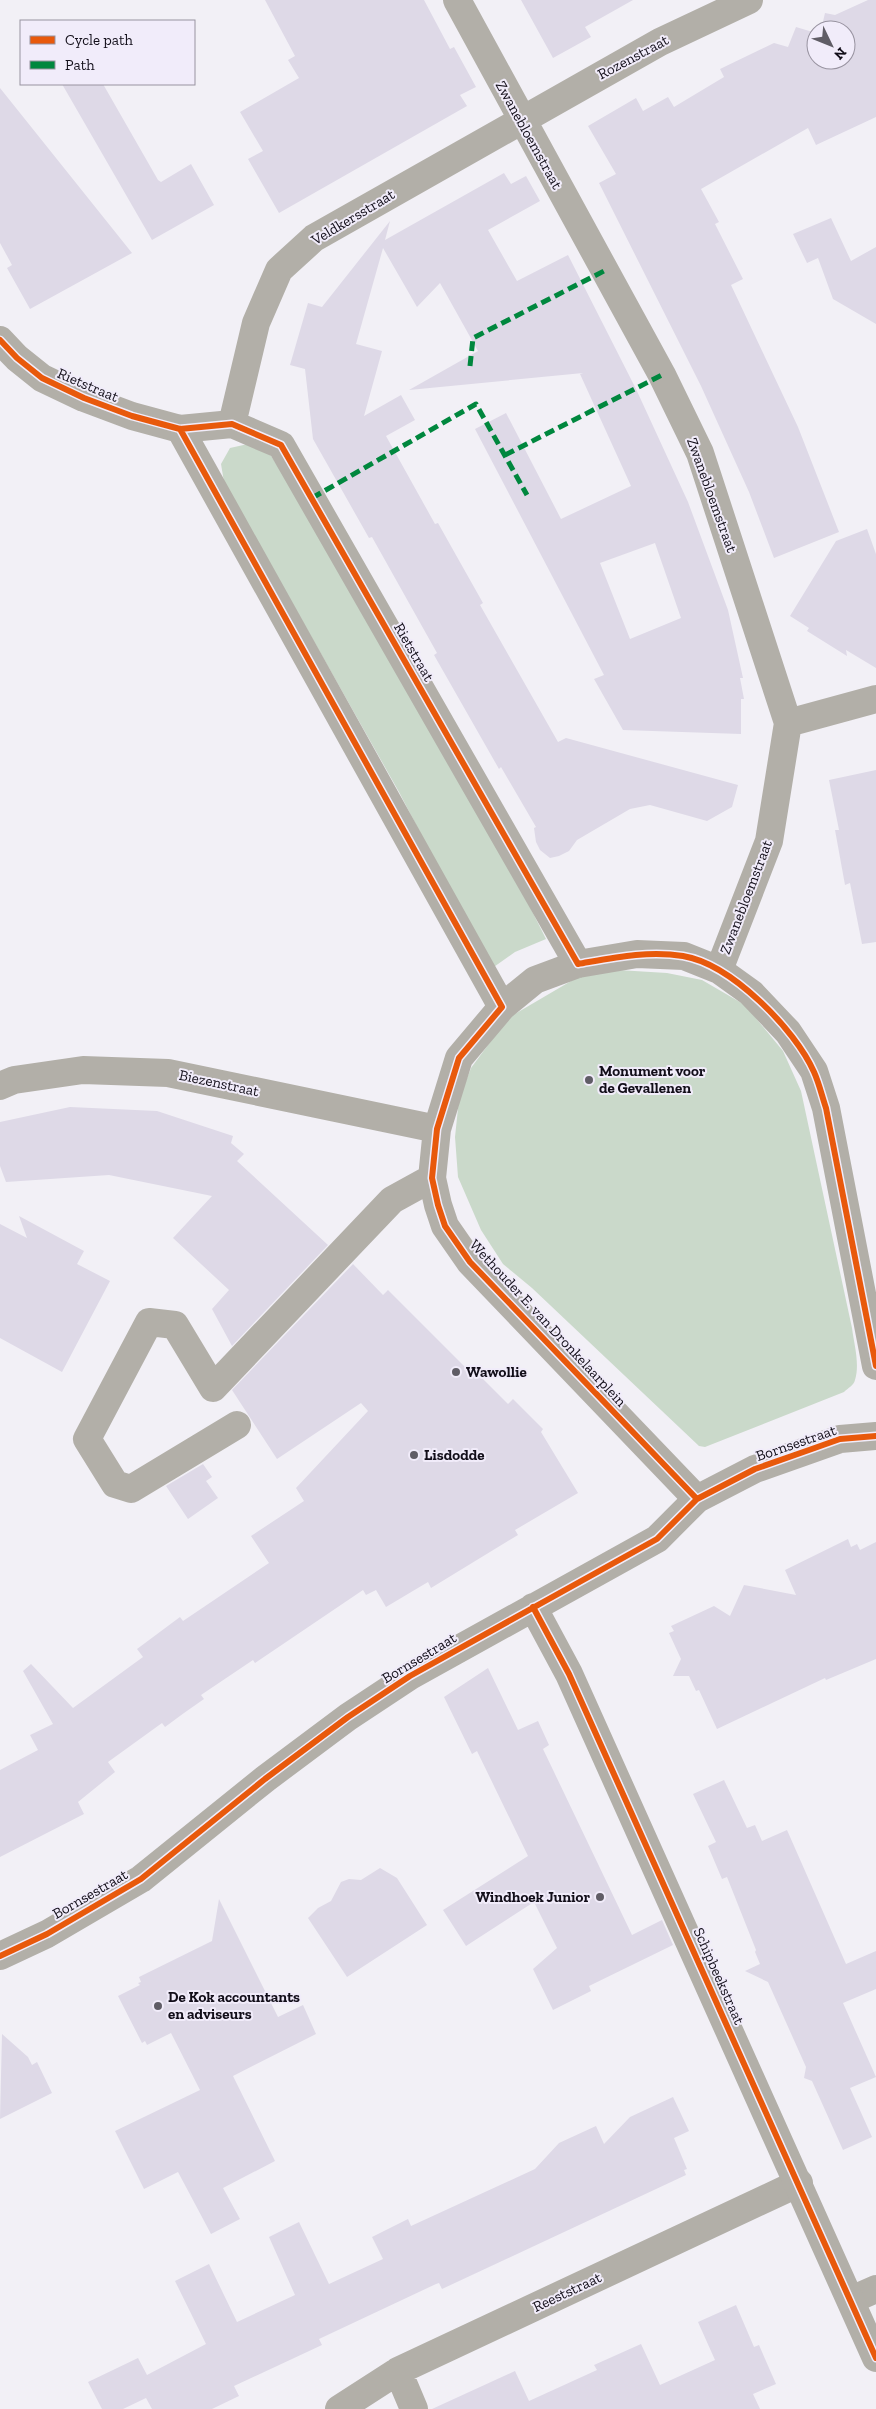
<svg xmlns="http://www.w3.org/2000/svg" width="876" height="2409" font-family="'Zilla Slab',serif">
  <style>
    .green { fill: #cad9ca }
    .building { fill: #ded9e7; fill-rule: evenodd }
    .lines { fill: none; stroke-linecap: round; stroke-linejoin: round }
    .minor { stroke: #b2afa8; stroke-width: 28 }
    .tertiary { stroke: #b2afa8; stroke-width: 28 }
    .quiet { stroke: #00873e; stroke-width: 5; stroke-dasharray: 10 5; stroke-linecap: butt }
    .cycleway-casing { stroke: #f1ecfa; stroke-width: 9 }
    .cycleway { stroke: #e8590c; stroke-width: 6 }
    .poi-dot { fill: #605d66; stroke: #f1ecfa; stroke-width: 2 }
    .labels { text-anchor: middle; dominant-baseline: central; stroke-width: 4; stroke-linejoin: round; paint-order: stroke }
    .street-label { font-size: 15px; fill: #120e19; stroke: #f1ecfa }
    .poi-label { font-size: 15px; font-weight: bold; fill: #120e19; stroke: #f1ecfa; text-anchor: start }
  </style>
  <rect width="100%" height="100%" fill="#f2f0f6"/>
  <path class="green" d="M248,444L266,448L304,507L513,873L546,939L515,952L491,969L399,792L224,482L221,464L230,448Z
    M618,970L667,973L702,980L745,1005L783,1051L801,1091L852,1328C854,1344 860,1364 855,1380C854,1385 848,1388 844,1392L705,1447L699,1446L532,1288L503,1264L481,1230L458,1177L455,1137L459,1099L471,1068L508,1018L583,974Z"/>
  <path class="building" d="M265,0H424L450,49L454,47L476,87L460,95L467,106L279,213L248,159L263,151L240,112L299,78L288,60L295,56Z
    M521,0H633L585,27L591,37L553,58Z
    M868,0H876V117L816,145L808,128L701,189L719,222L715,224L743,279L731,285L798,427L839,532L774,558L749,492L701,386L599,183L616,174L588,126L636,98L643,111L668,97L674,107L724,77L720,69L774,43L788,47L796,27L816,33V60H846V30H821L825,13L835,15Z
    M62,84H103L158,180L161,182L191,164L214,205L152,240Z
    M0,88L132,253L30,309L7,268L12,265L0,243Z
    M504,173L511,184L526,176L540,201L488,230L517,281L568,255L636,389L688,502L728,610L743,678H740L744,699H741V734L623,730L594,679L604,675L475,429L506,413L561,519L631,486L580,374L583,373L409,390L478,351L440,283L417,307L383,248L356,344L382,351L364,416L401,395L415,420L386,436L435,524L438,523L452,548L483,603L480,605L558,742L566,738L738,785L732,807L707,821L650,805L630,809L577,840L569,851L559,856L550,858L540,850L536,842L534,828L536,827L501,767L499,769L434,655L437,653L372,537L369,538L313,439L305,369L290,365L308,303L322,307L390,221L385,240ZM655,543L681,618L630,639L600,563Z
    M831,218L851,261L876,247V324L833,299L818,258L807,263L793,234Z
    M867,529L876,554V668L846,650L847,656L807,631L809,628L790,616L836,541Z
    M876,770V942L862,944L850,883L845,885L835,830H839L829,780Z
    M70,1107L157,1111L233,1136L231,1143L244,1154L237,1161L328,1245L232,1346L212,1309L229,1290L173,1238L212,1196L109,1175L6,1182L0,1166V1122Z
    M19,1216L84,1251L77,1264L110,1281L62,1372L0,1338V1224L27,1238Z
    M353,1264L383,1295L388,1290L475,1377L478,1374L508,1404L513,1399L543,1429L541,1432L578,1493L515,1530L518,1535L431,1588L428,1582L386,1607L376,1590L366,1595L363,1590L255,1663L253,1660L201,1695L204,1699L184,1713L165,1727L162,1723L108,1762L115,1772L78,1802L84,1814L0,1857V1770L38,1750L30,1735L53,1724L23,1671L31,1664L73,1708L143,1657L137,1649L180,1617L183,1621L269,1563L251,1536L304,1501L296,1488L368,1411L361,1403L277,1459L232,1390Z
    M203,1464L212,1477L206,1481L218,1498L188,1519L166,1486Z
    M848,1539L851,1547L857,1544L860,1550L876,1542V1659L826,1680L825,1678L717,1729L699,1690L696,1691L689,1676H673L681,1659L669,1633L674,1631L671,1626L714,1606L730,1616L744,1585L796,1595L785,1570Z
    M488,1668L518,1730L538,1721L549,1745L543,1749L632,1935L662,1920L673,1945L589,1986L591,1991L553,2010L533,1969L557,1948L534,1902L466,1946L443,1910L528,1856L477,1751L472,1754L444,1697Z
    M724,1780L747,1828L755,1825L762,1841L787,1830L846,1964L876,1951V1989L843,2003L876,2077L850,2088L872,2137L843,2150L812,2081L804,2078L806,2067L768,1982L745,1971L760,1964L755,1952L756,1950L727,1877L722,1879L708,1846L716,1842L693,1794Z
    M380,1868L397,1878L427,1925L347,1977L308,1918L318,1908L331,1901L341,1882L349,1879L361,1880Z
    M219,1899L278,2017L303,2005L316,2034L233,2076L275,2161L223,2188L240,2219L211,2234L178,2172L144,2189L115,2131L200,2090L171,2033L147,2045L145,2041L142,2043L118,1996L140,1985L138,1983L141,1982L139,1977L212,1941Z
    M2,2034L28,2057L32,2065L37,2062L52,2093L0,2119Z
    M673,2097L689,2131L674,2138L687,2169L684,2170L686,2175L442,2289L439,2283L436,2284L319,2339L322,2345L234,2386L239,2396L212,2409H152L146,2398L123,2409H102L88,2382L138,2358L147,2375L206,2344L175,2281L209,2264L237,2322L295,2295L269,2237L299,2222L329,2284L383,2259L372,2237L408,2219L411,2226L535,2169L559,2143L596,2126L604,2144L630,2117Z
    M736,2305L754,2347L759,2345L776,2384L753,2394L760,2409H432L515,2371L529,2401L597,2370L594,2365L641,2344L660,2385L715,2360L698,2322Z"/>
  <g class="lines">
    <path class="minor" d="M457,0L662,375L700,453L788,723L769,841L719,970
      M0,340L17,358L42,378L84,398L132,416L180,429L232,424L281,445L578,964
      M232,424L256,323L279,270L314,238L660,42L749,0
      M180,429L502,1007
      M788,723L876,699
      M0,1086L14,1080L83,1070L168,1073L437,1129
      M237,1425L131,1489L115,1484L87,1439L149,1322L175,1325L213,1388L392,1200L432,1178
      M697,1499L470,1262L445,1226L438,1205L432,1178L437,1129L459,1058L502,1007L535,980L578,964L637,954L684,956L719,970L751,993L788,1032L814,1071L826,1108L876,1366
      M851,2300L876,2289
      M398,2371L414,2409
      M339,2409L398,2371L799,2183"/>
    <path class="tertiary" d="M533,1607L569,1674L876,2358
      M0,1956L47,1934L141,1879L265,1779L348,1717L410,1676L657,1539L697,1499L755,1469L809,1450L840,1439L876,1436"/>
    <path class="quiet" d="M470,366L473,338L604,271
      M505,455L662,375
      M312,498L476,404L527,495"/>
    <g class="cycleway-casing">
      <path id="cycleway" d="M0,340L17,358L42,378L84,398L132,416L180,429L232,424L281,445L578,964C612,958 648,950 683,956C731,964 795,1029 814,1072C819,1083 822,1096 826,1108L876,1366
        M180,429L502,1007L459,1058L437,1129L432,1178L438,1205L445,1226L470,1262L697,1499
        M533,1607L569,1674L876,2358
        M0,1956L47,1934L141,1879L265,1779L348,1717L410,1676L657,1539L697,1499L755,1469L809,1450L840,1439L876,1436"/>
    </g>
    <use href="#cycleway" class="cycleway"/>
  </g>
  <g class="poi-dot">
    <circle cx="589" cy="1080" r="5"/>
    <circle cx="456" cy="1372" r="5"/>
    <circle cx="414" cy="1455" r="5"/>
    <circle cx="600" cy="1897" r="5"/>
    <circle cx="158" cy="2006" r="5"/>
  </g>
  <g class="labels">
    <g class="street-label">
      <text transform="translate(633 57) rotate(-28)">Rozenstraat</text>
      <text transform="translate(529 135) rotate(61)">Zwanebloemstraat</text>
      <text transform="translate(353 217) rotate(-31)">Veldkersstraat</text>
      <text transform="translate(88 385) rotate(23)">Rietstraat</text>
      <text transform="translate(712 495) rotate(70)">Zwanebloemstraat</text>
      <text transform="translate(414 652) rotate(60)">Rietstraat</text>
      <text transform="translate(746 897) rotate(-69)">Zwanebloemstraat</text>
      <text transform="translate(219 1083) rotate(12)">Biezenstraat</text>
      <text transform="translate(548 1323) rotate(47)">Wethouder E. van Dronkelaarplein</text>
      <text transform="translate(796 1443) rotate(-19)">Bornsestraat</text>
      <text transform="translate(419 1658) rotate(-31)">Bornsestraat</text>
      <text transform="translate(90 1894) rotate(-30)">Bornsestraat</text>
      <text transform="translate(719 1976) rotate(66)">Schipbeekstraat</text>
      <text transform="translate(567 2292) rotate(-25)">Reeststraat</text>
    </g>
    <g class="poi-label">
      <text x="599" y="1071">Monument voor<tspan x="599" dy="17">de Gevallenen</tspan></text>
      <text x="466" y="1372">Wawollie</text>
      <text x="424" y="1455">Lisdodde</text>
      <text x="590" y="1897" text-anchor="end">Windhoek Junior</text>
      <text x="168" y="1997">De Kok accountants<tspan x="168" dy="17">en adviseurs</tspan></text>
    </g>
  </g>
  <rect x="20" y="20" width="175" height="65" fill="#f1ecfa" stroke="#9893a0"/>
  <rect x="30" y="36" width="25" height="8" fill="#e8590c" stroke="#9893a0"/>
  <text x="65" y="45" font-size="15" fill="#120e19">Cycle path</text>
  <rect x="30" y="61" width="25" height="8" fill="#00873e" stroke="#9893a0"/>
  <text x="65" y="70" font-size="15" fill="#120e19">Path</text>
  <g transform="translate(831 45) rotate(133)"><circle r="24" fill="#f1ecfa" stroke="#9893a0"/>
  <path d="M0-4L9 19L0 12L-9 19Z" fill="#605d66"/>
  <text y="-8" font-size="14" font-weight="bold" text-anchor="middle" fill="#120e19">N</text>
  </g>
</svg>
